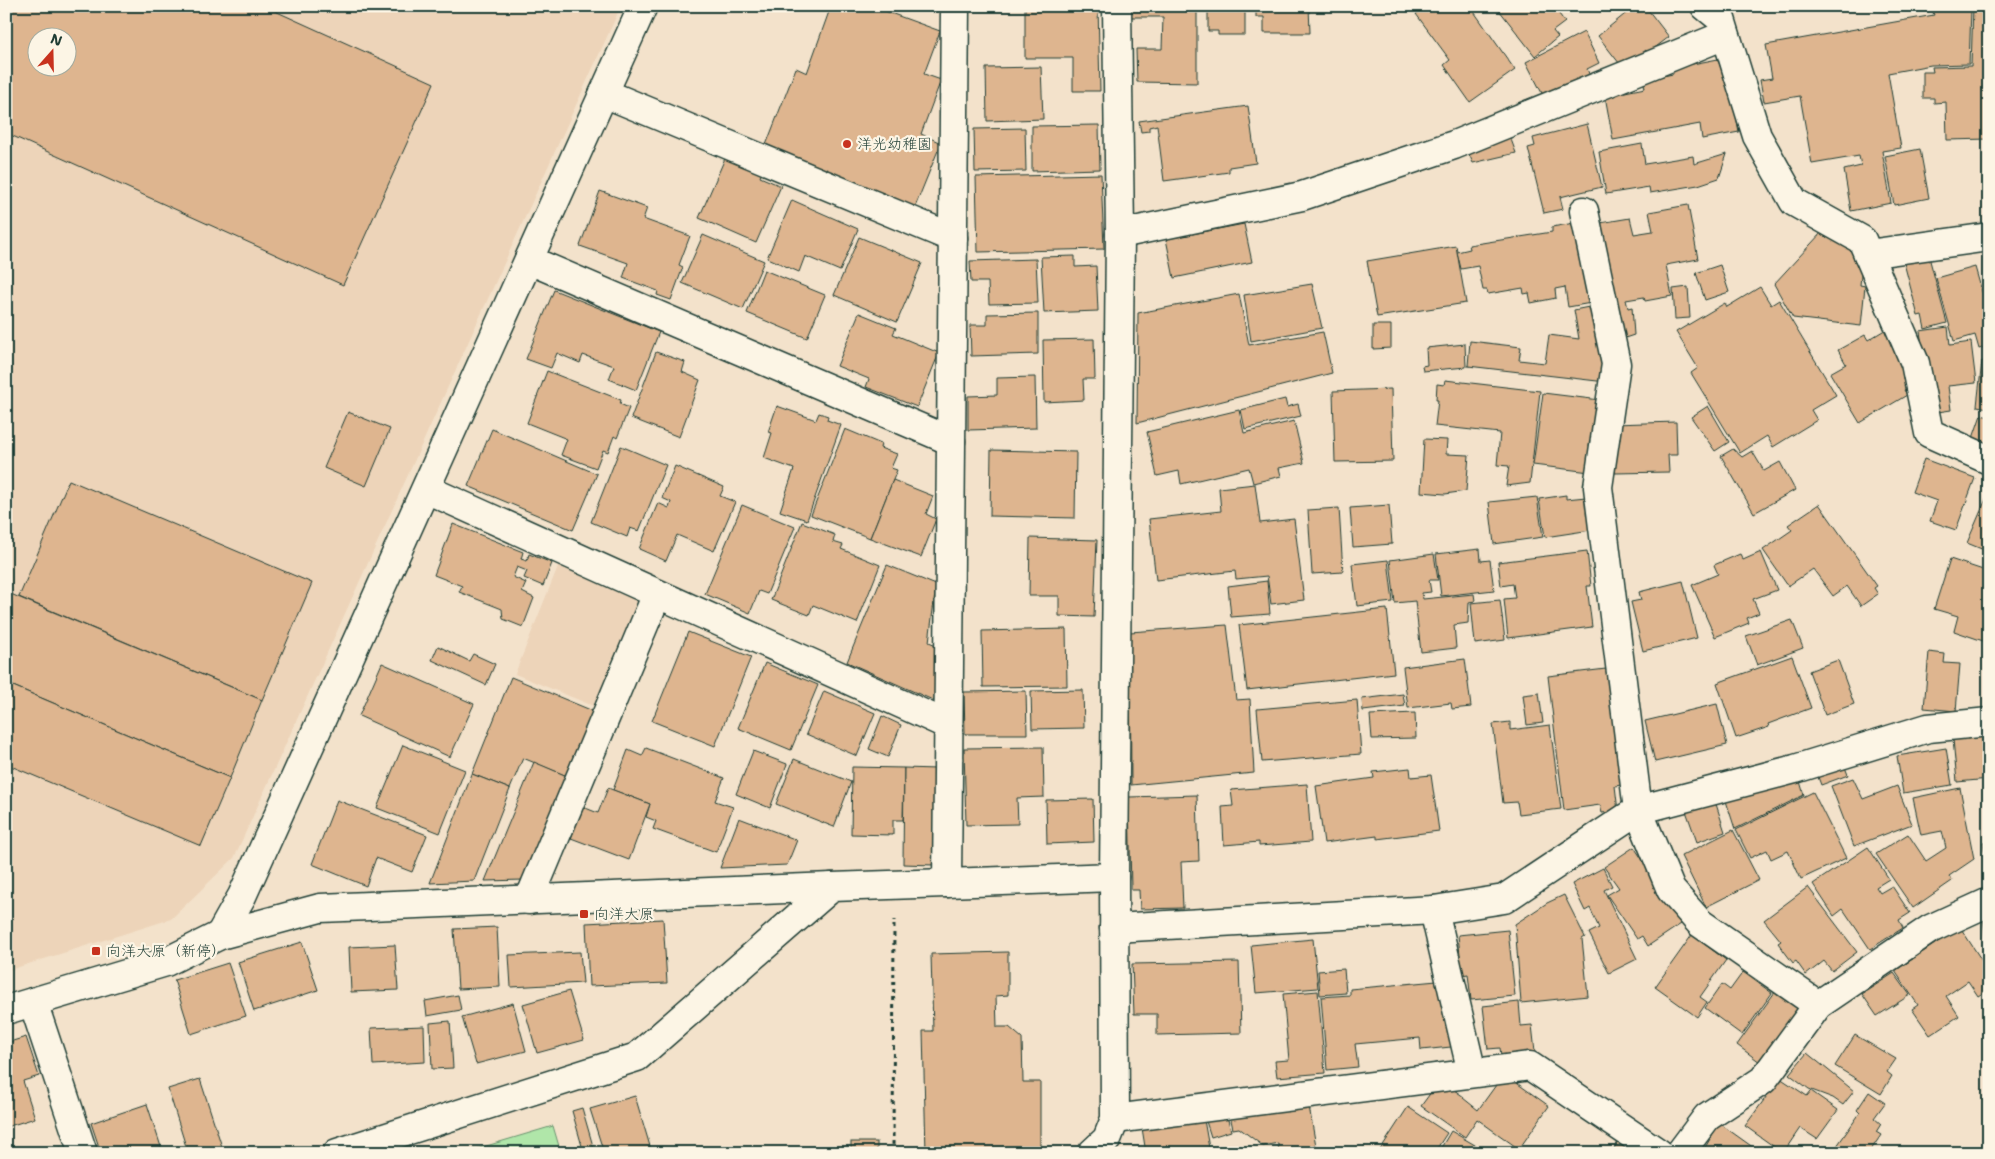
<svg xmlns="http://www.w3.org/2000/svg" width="1995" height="1159" viewBox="0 0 1995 1159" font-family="'Shantell Sans','Klee One',sans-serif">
<rect width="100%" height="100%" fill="#f3e2cb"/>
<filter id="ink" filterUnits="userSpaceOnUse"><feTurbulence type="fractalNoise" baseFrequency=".02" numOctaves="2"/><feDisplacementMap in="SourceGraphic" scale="10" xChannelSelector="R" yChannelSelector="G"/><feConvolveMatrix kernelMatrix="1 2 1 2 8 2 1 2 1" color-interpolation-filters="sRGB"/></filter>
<g filter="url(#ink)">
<g fill="#edd4b9" fill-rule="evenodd">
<path d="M6,6H621L234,858L171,919L6,971ZM38,38H68V68H38Z"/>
<polygon points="559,564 639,600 596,707 515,674"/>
</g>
<polygon fill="#b0e6a9" stroke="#68926e" points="553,1126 561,1153 463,1153"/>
<g fill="#deb58f" stroke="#1f3d34" fill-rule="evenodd">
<path d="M6,6H264L434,83L343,285L6,133ZM38,38H68V68H38Z"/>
<polygon points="831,6 871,6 940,31 924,74 941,80 921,134 941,143 915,207 766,145 796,68 807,73"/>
<polygon points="1025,6 1098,6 1100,91 1073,91 1073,58 1025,58"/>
<polygon points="1131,6 1197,6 1197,83 1137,82 1136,49 1162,49 1163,17 1131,17"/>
<polygon points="1208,6 1245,6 1245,35 1218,35 1218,31 1208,31"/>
<polygon points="1256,6 1309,6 1310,33 1264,33 1264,17 1256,17"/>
<polygon points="1426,6 1470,6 1515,70 1470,102 1444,65 1450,60 1416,14"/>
<polygon points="1496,6 1553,6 1565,22 1553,31 1558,37 1535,56"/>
<polygon points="1635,6 1645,6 1669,37 1648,53 1646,50 1623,68 1598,36"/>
<polygon points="1973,7 1989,8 1989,139 1947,140 1946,102 1934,103 1934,98 1923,98 1923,72 1933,72 1932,67 1971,66"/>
<polygon points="1971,9 1969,64 1931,65 1888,73 1901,148 1882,151 1891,203 1851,211 1844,170 1861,166 1859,156 1812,164 1800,96 1764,102 1760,80 1772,78 1766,45 1934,15 1932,10"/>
<polygon points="1584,32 1599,63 1587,69 1590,76 1545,99 1526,62"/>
<polygon points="1718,59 1720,66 1727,64 1739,132 1702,139 1700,124 1613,140 1605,96 1645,88 1643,80 1673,74 1672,68"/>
<polygon points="1041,67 1043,119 987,121 986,68"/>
<polygon points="1248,106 1256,163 1229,167 1229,172 1164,181 1157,125 1149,127 1149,131 1141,132 1139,121"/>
<polygon points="1587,124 1602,187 1560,197 1563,209 1544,213 1528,148 1535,146 1533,138"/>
<polygon points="1099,125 1100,169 1032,171 1032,126"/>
<polygon points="1025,128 1026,171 975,172 974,129"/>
<polygon points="1509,134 1516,153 1473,163 1467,150"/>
<polygon points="1642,144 1645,164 1693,156 1694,164 1727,154 1719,178 1698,185 1650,193 1649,187 1606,194 1599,152"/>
<polygon points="1920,149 1929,198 1894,205 1885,156"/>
<polygon points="726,156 762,172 760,177 781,186 756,243 699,218"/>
<polygon points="1101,174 1104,249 978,252 976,177"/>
<polygon points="600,191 647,208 643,219 690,236 679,265 683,267 671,300 657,295 658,291 623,278 628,263 580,246"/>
<polygon points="792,200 858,229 840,271 805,256 799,272 767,258"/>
<polygon points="1688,205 1698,259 1666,265 1672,296 1645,301 1644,297 1626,300 1628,308 1632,307 1634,335 1625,338 1622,322 1619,323 1600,223 1630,218 1634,234 1653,231 1649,212"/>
<polygon points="1574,223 1597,302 1568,307 1565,287 1555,289 1556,298 1531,303 1529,293 1524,294 1523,288 1488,294 1487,290 1483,290 1478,266 1461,269 1457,252 1470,249 1469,245 1552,232 1552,227"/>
<polygon points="1244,224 1252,262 1174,278 1166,239"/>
<polygon points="1822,232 1847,243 1862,266 1860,285 1865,286 1861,326 1793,318 1774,284"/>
<polygon points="703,235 764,261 743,309 682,283"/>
<polygon points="859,237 922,263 897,322 834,295"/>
<polygon points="1456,246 1466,303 1377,317 1367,261"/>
<polygon points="1075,256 1075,267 1096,266 1098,311 1044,313 1041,257"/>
<polygon points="1929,257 1947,323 1925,329 1922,315 1918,316 1904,263"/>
<polygon points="1036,259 1038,303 989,304 988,282 971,282 970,261"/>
<polygon points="1720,265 1729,292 1705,300 1696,273"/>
<polygon points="1975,267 1989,316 1989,346 1979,349 1975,335 1954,341 1936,278"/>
<polygon points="764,270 825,295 807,338 747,313"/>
<polygon points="1312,284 1322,328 1251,341 1244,295"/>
<polygon points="1989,285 1989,309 1983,287"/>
<polygon points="1688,287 1690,318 1675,319 1673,289"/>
<polygon points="1760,287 1771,305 1779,300 1836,395 1811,410 1817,420 1773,447 1767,436 1740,453 1691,373 1698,368 1676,332 1725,303 1727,307"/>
<polygon points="554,290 659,332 636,390 609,379 614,366 583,355 580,363 557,353 551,368 526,359"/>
<polygon points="1239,294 1249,345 1323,332 1332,373 1137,423 1138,313"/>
<polygon points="1599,305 1606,382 1468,366 1470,341 1521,347 1519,360 1545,363 1549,335 1579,339 1574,310"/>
<polygon points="859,313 896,328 893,334 939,353 917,407 866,387 869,379 837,366"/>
<polygon points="1038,313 1038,354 971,356 970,325 987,325 987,314"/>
<polygon points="1373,325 1391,325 1391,348 1373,349"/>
<polygon points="1893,325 1908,388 1904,390 1907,395 1860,423 1830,373 1846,364 1838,350 1865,335 1868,340"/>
<polygon points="1948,327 1950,345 1971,342 1976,383 1948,386 1951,410 1931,413 1920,331"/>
<polygon points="1094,339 1095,379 1083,379 1084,400 1044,402 1043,340"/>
<polygon points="1465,344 1466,367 1423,371 1422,366 1427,365 1426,348"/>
<polygon points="656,352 685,362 682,372 700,380 679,437 631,418"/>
<polygon points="1982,361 1989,362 1989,408 1977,406"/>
<polygon points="547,371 621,400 620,404 629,408 617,438 614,436 608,452 603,450 596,468 561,455 567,439 527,423"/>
<polygon points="1035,377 1036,428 968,430 968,396 997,395 997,378"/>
<polygon points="1445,380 1540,391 1530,483 1506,486 1509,466 1497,465 1500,433 1435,426 1438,400 1436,400 1437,384 1444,385"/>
<polygon points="1391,389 1393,461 1335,462 1333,391"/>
<polygon points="1543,393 1600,400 1590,472 1533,465"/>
<polygon points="1285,399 1287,407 1298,404 1301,416 1245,429 1241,410"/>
<polygon points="777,406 816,420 819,413 828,416 827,420 841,425 807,520 780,511 794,469 764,458 772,433 768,432"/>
<polygon points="1708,406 1729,442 1715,451 1691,417"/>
<polygon points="1239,410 1244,433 1294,421 1304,463 1279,468 1281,476 1253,483 1249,468 1181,484 1179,471 1157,476 1147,432"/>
<polygon points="348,412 390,429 366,486 324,468"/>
<polygon points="1981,415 1989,417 1989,447 1972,441"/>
<polygon points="1676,422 1677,455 1668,455 1669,472 1615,473 1614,424"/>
<polygon points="492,429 597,474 573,530 468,486"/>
<polygon points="845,429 881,444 880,448 897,454 891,468 897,470 870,538 811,515"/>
<polygon points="1424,439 1447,440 1446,454 1469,455 1466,491 1445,494 1421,492"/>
<polygon points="621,446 666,465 639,531 630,528 627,537 591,522"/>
<polygon points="1733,449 1742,457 1752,451 1764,471 1780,462 1795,490 1754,513 1721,456"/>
<polygon points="991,450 1076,452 1075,518 990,516"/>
<polygon points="1924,459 1975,478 1956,530 1930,521 1937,501 1912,492"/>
<polygon points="675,466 724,487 720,496 735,502 714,551 677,535 666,561 639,549 658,503 669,508 671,502 662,498"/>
<polygon points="69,480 312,583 262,700 19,597"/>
<polygon points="893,480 933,496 926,514 936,519 921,557 870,538"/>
<polygon points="1255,484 1260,523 1294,519 1304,600 1271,604 1267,576 1236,579 1235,571 1156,580 1149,519 1221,511 1219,488"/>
<polygon points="1989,492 1989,552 1967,543"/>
<polygon points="1566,495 1566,499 1586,497 1591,530 1545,537 1539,499"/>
<polygon points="1537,497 1543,537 1494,544 1489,502"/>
<polygon points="1819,504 1877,586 1874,588 1878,594 1861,606 1847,586 1833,596 1813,569 1788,586 1763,550 1792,530 1788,525"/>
<polygon points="742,505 795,527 767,594 759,591 750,613 705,594"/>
<polygon points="1389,505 1392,544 1353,547 1350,508"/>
<polygon points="1339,508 1343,572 1312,574 1308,510"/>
<polygon points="802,522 835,535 833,542 843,545 841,549 880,565 857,623 813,605 809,615 771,600"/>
<polygon points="453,524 523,552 521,559 527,561 529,554 552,563 543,586 524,578 527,571 517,567 513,577 526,583 522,592 534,598 523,627 503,619 502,609 459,592 462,586 434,575"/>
<polygon points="1030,538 1097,540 1094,617 1059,616 1059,596 1029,596"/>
<polygon points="1480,549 1481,561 1490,560 1494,590 1441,596 1436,554"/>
<polygon points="1587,551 1591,586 1587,586 1592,627 1508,638 1504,599 1515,598 1513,584 1501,586 1498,562"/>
<polygon points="1761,552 1777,590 1753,599 1759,613 1747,618 1749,623 1715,637 1692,585 1718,574 1714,565 1740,554 1743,560"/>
<polygon points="1434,554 1438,580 1429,580 1431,592 1422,593 1423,599 1474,594 1475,601 1469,602 1468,623 1454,625 1456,648 1421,652 1415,601 1395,603 1390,560"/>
<polygon points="1950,559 1989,572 1989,643 1954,631 1958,616 1934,609"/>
<polygon points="1388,560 1393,602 1357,606 1352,564"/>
<polygon points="887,565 936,585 929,642 936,645 935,701 847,662"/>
<polygon points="1267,581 1270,614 1231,617 1228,586"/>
<polygon points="1683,581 1697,638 1643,651 1631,602 1641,600 1639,592"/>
<polygon points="6,592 262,700 230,778 6,683"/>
<polygon points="1500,600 1505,640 1475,644 1471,603"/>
<polygon points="1387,609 1394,673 1247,690 1239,625"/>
<polygon points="1792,620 1803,648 1757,665 1746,636"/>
<polygon points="1227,625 1236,700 1250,699 1254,773 1131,785 1130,632"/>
<polygon points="1066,629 1067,686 983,687 982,631"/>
<polygon points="688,632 751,657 715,746 652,721"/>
<polygon points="438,646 469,661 473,654 495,664 486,685 432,660"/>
<polygon points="1929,652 1945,654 1944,663 1960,664 1956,711 1924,708"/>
<polygon points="1792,656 1811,708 1768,724 1769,727 1736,738 1717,683"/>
<polygon points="1465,659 1471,707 1452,709 1451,703 1408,708 1403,667"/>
<polygon points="1838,660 1854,704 1825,715 1809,671"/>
<polygon points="382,663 474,704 450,757 359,716"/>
<polygon points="765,663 818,685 791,750 738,728"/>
<polygon points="1606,669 1621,785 1615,786 1618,811 1602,813 1600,805 1564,810 1548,676"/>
<polygon points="511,677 593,711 567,776 523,758 510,789 472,774"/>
<polygon points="6,683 230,778 201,846 6,764"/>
<polygon points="1083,690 1084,728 1032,729 1031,691"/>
<polygon points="824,691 875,713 857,756 806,734"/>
<polygon points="1026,691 1027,734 965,734 964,692"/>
<polygon points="1539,693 1543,723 1527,725 1523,695"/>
<polygon points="1403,694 1405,706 1363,711 1362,699"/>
<polygon points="1357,700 1361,754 1262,762 1257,709"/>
<polygon points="1717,704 1727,745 1655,762 1645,721"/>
<polygon points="1415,713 1416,738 1372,739 1370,715"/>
<polygon points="882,716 901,725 888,757 869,749"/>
<polygon points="1510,722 1510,730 1550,725 1561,809 1519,814 1517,802 1503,803 1493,724"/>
<polygon points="1989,736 1989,779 1957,782 1953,739"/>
<polygon points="403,745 465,770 440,833 377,808"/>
<polygon points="1043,747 1044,797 1017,798 1018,824 966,825 964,748"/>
<polygon points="646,748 724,778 715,801 733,807 716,852 653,829 656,821 646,817 650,804 613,790 628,750 642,756"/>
<polygon points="1946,748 1952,785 1903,793 1897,756"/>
<polygon points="753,751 787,764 770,808 736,794"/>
<polygon points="794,759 851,782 834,827 776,804"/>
<polygon points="1842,759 1848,775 1821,785 1815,769"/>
<polygon points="534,762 567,776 524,880 485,881"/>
<polygon points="852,767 904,768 903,820 893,820 893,835 851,834"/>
<polygon points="904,768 936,769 934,865 903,864"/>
<polygon points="1410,768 1411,777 1431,775 1439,831 1377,839 1377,836 1324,843 1316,786 1374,778 1373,772"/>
<polygon points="472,774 510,789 474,881 430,883"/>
<polygon points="1799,778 1804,795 1735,829 1726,801"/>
<polygon points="1853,778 1863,799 1897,786 1912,824 1854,846 1831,786"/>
<polygon points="1307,784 1311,842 1259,846 1259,842 1224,845 1222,807 1233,806 1231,790"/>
<polygon points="608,788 650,804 629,860 571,838 583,807 598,813"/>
<polygon points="1960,788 1974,859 1949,876 1952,881 1913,908 1876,854 1908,834 1926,861 1946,848 1942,831 1921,835 1913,798"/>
<polygon points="1813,792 1846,858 1801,879 1788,851 1771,859 1767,850 1750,858 1736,830"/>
<polygon points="1197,795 1199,861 1181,862 1183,908 1140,909 1139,890 1131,890 1129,797"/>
<polygon points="1093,799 1094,842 1047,844 1046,800"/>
<polygon points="337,800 427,835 412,872 376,858 366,886 312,864"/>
<polygon points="1715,801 1725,832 1697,842 1686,811"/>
<polygon points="739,818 797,840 787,865 720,868"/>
<polygon points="1733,830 1759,880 1706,907 1681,856"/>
<polygon points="1989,841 1989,879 1988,879 1983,842"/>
<polygon points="1634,847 1684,922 1648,946 1642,936 1637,939 1607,895 1619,888 1604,867"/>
<polygon points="1868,847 1889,879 1876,887 1880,893 1892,886 1910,913 1899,920 1903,928 1870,949 1843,909 1834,916 1813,884"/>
<polygon points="1603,868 1612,886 1604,890 1637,959 1609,973 1589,933 1599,928 1590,908 1585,911 1572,884"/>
<polygon points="1808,887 1857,952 1832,971 1824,961 1806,975 1796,961 1793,963 1778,943 1781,941 1764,920"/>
<polygon points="1564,895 1585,937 1582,939 1588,996 1521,1003 1515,924 1547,903"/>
<polygon points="1989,918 1989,962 1983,919"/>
<polygon points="663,919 667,983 589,986 586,923"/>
<polygon points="497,927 500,987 458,989 454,929"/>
<polygon points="1960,927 1986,967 1989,976 1989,989 1978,996 1968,981 1946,996 1959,1016 1930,1035 1912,1009 1918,1005 1895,971"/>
<polygon points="1508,930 1515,996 1471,1000 1468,974 1462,975 1458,935"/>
<polygon points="1692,935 1726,960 1700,997 1707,1002 1697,1017 1655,987"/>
<polygon points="1313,939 1318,988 1256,993 1251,945"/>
<polygon points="302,942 318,990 254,1011 238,962"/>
<polygon points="395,945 398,990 351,992 349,947"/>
<polygon points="580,952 583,983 511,987 509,955"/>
<polygon points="1008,952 1008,995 996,996 997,1027 1009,1027 1022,1038 1023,1082 1040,1082 1040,1153 926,1153 923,1031 933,1031 931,954"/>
<polygon points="1239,962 1241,1033 1157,1035 1157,1014 1134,1014 1132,964"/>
<polygon points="228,963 246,1016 191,1034 174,980"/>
<polygon points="1344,969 1346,993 1320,995 1318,971"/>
<polygon points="1743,972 1772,993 1742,1035 1705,1008 1722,984 1730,990"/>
<polygon points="1894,973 1910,995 1877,1016 1862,994"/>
<polygon points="1437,981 1446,991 1451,1047 1421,1050 1420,1038 1355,1044 1358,1067 1327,1070 1321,997 1350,995 1350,989"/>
<polygon points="569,991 584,1040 537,1053 523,1004"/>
<polygon points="1318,991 1325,1073 1277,1077 1275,1061 1289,1060 1283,994"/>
<polygon points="1775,992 1802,1012 1764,1065 1737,1045"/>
<polygon points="458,995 461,1010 427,1016 425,1001"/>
<polygon points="1519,1002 1521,1026 1532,1025 1535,1052 1501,1055 1500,1048 1488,1049 1483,1006"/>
<polygon points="513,1003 526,1051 476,1064 462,1017"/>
<polygon points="450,1021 453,1068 432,1069 430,1023"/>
<polygon points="424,1026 425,1062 373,1065 371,1028"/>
<polygon points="1855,1035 1896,1059 1887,1072 1892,1076 1881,1094 1835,1066"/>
<polygon points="26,1037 39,1076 23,1081 35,1118 6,1127 6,1043"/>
<polygon points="1807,1053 1854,1091 1843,1105 1833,1098 1809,1089 1789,1074"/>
<polygon points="1504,1074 1549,1106 1519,1149 1477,1119 1465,1137 1421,1106 1440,1080 1464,1097 1463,1098 1478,1110"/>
<polygon points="1780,1078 1807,1096 1811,1091 1838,1110 1817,1139 1800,1128 1783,1153 1745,1126"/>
<polygon points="200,1079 224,1153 188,1153 168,1089"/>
<polygon points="1869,1092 1885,1103 1874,1118 1881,1124 1876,1132 1881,1135 1869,1153 1832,1153 1860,1113 1857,1110"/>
<polygon points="1307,1095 1316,1146 1279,1153 1278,1143 1263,1146 1239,1128 1233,1129 1229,1111"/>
<polygon points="635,1096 652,1153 604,1153 590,1109"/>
<polygon points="147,1104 163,1153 101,1153 91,1123"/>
<polygon points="1408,1107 1447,1133 1434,1153 1378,1153"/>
<polygon points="582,1108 595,1153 584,1153 572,1111"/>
<polygon points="1225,1109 1231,1131 1211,1137 1204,1115"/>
<polygon points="1204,1120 1209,1148 1178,1153 1146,1153 1142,1128"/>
<polygon points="1719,1123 1761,1153 1702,1153"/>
<polygon points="1451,1131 1480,1148 1478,1153 1438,1153"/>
<polygon points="1624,1133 1653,1153 1611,1153"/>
<rect x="851" y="1142" width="26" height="11"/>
<polygon points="61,1147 63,1153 43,1153"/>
</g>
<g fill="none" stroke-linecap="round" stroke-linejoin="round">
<g stroke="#1f3d34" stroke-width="31">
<g id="minor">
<polyline points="1705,6 1721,19 1757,136 1794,202 1862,240 1915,363 1929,433 1989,460"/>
<polyline points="604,93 953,238"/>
<polyline points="1584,211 1616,364 1598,487 1638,810 1671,890 1700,923 1818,1005"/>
<polyline points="1120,234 1302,196 1454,145 1725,35"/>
<polyline points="1868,254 1989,237"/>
<polyline points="529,260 951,441"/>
<polyline points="426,489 948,725"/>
<polyline points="947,883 955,6"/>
<polyline points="529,900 657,594"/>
<polyline points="1434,910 1472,1073"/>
<polyline points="1114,928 1434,910 1504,899 1638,810 1795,769 1928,728 1989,722"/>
<polyline points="33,1002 83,1153"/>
<polyline points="1115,1119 1530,1066 1659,1153"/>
<polyline points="337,1153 637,1057 832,887 1114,877"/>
<polyline points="1092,1153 1107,1139 1115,1119 1114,877 1120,234 1117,6"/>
<polyline points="1680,1153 1707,1117 1763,1080 1818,1005 1930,929 1989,902"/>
</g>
</g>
<g stroke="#1f3d34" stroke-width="31">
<g id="tertiary">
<polyline points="220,935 242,896 643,6"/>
<polyline points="6,1010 166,962 220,935 320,908 832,887"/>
</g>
</g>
<polyline stroke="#1f3d34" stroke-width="3" stroke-dasharray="4 4" stroke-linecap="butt" points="893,1153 894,920"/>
<use href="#minor" stroke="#fcf5e5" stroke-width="28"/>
<use href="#tertiary" stroke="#fcf5e5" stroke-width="28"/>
</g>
</g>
<g fill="#c8321e" stroke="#fcf5e5" stroke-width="2">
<circle cx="847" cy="144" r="5"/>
<rect x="579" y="909" width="10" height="10" rx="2.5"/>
<rect x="91" y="946" width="10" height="10" rx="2.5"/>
</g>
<g text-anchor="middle" stroke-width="4.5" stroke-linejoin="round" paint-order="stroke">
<g font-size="15" fill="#1f3d34" stroke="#fcf5e5" text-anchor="start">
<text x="857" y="149">洋光幼稚園</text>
<text x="594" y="919">向洋大原</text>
<text x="106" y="956">向洋大原（新停）</text>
</g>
</g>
<rect width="1995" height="1159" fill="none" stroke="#fcf5e5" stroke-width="25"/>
<rect x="12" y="12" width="1970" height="1134" fill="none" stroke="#1f3d34" stroke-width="2" filter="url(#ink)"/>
<g transform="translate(52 52) rotate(20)"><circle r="24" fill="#fcf5e5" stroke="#a4ab9e"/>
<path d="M0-4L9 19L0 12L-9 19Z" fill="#c8321e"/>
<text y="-8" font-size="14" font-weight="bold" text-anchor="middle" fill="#1f3d34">N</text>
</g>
</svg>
